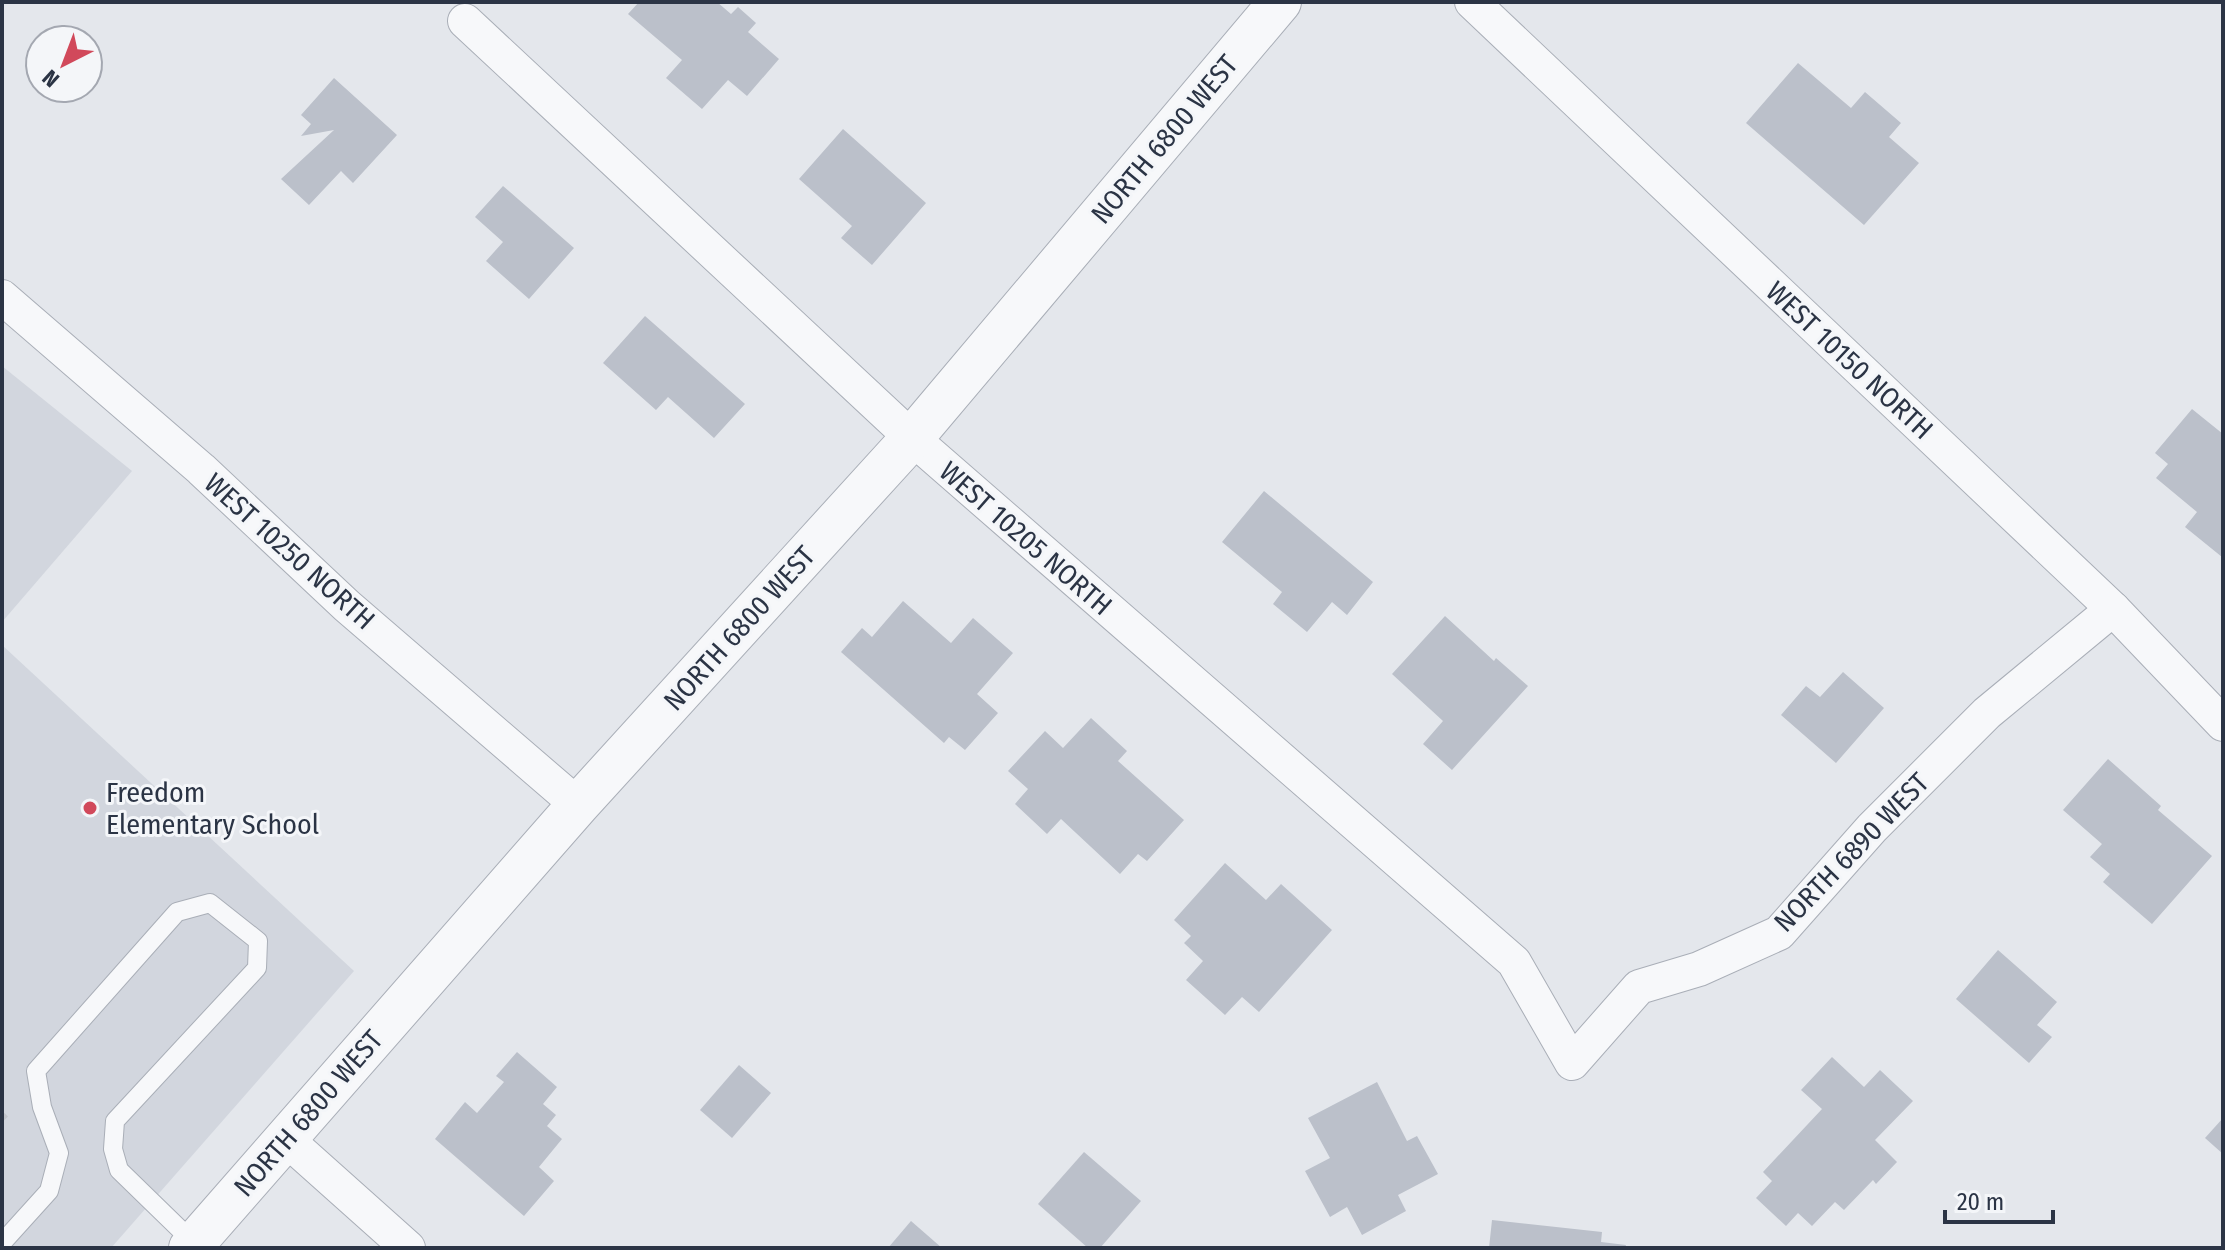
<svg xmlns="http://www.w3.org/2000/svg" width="2225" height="1250" viewBox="0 0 2225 1250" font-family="'Fira Sans Condensed',sans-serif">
<rect width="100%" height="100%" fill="#e4e7ec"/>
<g fill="#d2d6de">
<polygon points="2,366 132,471 2,622"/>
<polygon points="2,645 354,971 111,1248 2,1248"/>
</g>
<g fill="#bbc0ca">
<polygon points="639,2 717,2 731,14 738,7 756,23 748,32 779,59 747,96 728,80 702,109 666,78 682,60 628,14"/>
<polygon points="1798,63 1851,108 1865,92 1901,123 1889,137 1919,163 1864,225 1746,123"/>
<polygon points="334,78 397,135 353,183 341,171 309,205 281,179 334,130 301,136 311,124 301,115"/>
<polygon points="843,129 926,203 872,265 841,238 852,226 799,179"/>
<polygon points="503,186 574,248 529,299 486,261 503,242 475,217"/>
<polygon points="645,316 745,404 714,438 668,397 656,410 603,363"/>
<polygon points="2192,409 2223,434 2222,557 2185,527 2197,512 2156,478 2168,464 2155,453"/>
<polygon points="1264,491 1373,582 1347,615 1332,602 1307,632 1273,604 1282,592 1222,542"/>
<polygon points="903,601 951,643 973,618 1013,653 977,694 998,713 965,750 949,737 944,743 841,652 862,628 872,637"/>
<polygon points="1445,616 1494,661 1496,658 1528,686 1452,770 1423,744 1443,721 1392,674"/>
<polygon points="1843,672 1884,708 1836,763 1781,715 1806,686 1820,697"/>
<polygon points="1091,718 1127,751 1118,761 1184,820 1147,861 1138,854 1120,874 1061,819 1047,834 1015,804 1028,789 1008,771 1045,731 1063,748"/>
<polygon points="2108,759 2161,806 2158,810 2212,856 2152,924 2103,882 2110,874 2090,857 2102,844 2063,810"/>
<polygon points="1225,863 1266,900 1281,884 1332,930 1259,1012 1242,997 1225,1015 1186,980 1203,961 1184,943 1191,936 1174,920"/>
<polygon points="1998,950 2057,1002 2037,1025 2052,1037 2029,1063 1956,999"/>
<polygon points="517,1052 557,1087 543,1104 556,1115 547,1126 562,1139 539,1167 554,1181 524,1216 435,1139 465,1102 477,1113 504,1082 496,1076"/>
<polygon points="1832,1057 1864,1087 1880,1070 1913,1101 1875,1140 1897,1162 1876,1184 1873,1180 1844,1210 1835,1202 1812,1226 1798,1213 1786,1226 1756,1198 1772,1181 1763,1172 1822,1109 1801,1090"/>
<polygon points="739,1065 771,1093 732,1138 700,1110"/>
<polygon points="1377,1082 1407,1141 1417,1136 1438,1174 1398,1195 1406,1211 1362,1235 1347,1207 1330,1217 1305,1171 1330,1158 1308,1118"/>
<polygon points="2223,1118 2223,1154 2205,1138"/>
<polygon points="1084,1152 1141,1201 1100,1248 1088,1248 1038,1204"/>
<polygon points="1492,1220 1602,1232 1601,1242 1626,1245 1625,1248 1489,1248"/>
<polygon points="911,1221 942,1248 888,1248"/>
</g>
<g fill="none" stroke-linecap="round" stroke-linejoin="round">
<g stroke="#a9aeb7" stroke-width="20">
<polyline id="service" points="2,1243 49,1191 59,1153 42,1107 36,1071 177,912 210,903 258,941 257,968 115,1121 113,1149 119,1170 194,1243"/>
</g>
<g stroke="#a9aeb7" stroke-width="36">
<g id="minor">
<polyline points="1472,2 2113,609 2223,724"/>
<polyline points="465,21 912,438 1514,962 1572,1063 1639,987 1699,969 1779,933 1872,828 1987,713 2113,609"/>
<polyline points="2,297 201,469 347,606 578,805"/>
<polyline points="286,1139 408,1248"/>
</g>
</g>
<g stroke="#a9aeb7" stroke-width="44">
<polyline id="tertiary" points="190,1248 578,805 912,438 1280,2"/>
</g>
<polyline stroke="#c2c5cb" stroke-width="5" stroke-dasharray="6 6" stroke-linecap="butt" points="2,1119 10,1111"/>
<use href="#service" stroke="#f7f8fa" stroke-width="18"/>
<use href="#minor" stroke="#f7f8fa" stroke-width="34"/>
<use href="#tertiary" stroke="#f7f8fa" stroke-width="42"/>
</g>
<circle fill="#d1495b" stroke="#f4f6f9" stroke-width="3" cx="90" cy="808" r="8"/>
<g text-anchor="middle" stroke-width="6" stroke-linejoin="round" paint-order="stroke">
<g font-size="28" fill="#2b3445" stroke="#f4f6f9">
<text transform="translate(1164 139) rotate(-50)" y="10">NORTH 6800 WEST</text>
<text transform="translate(1850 360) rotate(43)" y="10">WEST 10150 NORTH</text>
<text transform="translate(1026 538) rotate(41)" y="10">WEST 10205 NORTH</text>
<text transform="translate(290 551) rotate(42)" y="10">WEST 10250 NORTH</text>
<text transform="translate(739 628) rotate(-48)" y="10">NORTH 6800 WEST</text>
<text transform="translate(1851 852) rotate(-46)" y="10">NORTH 6890 WEST</text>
<text transform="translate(308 1113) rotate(-49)" y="10">NORTH 6800 WEST</text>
</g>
<g font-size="28" fill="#2b3445" stroke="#f4f6f9" text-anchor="start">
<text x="106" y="802">Freedom<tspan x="106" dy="32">Elementary School</tspan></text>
</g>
</g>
<rect width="2225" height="1250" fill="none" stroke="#2b3445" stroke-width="8"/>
<g transform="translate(64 64) rotate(222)"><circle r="38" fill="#f4f6f9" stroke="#a4a8b1" stroke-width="2"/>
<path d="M0-6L14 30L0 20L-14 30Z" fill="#d1495b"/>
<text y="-12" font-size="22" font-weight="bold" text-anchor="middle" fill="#2b3445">N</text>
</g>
<path d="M1945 1210v12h108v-12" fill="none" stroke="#2b3445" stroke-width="4"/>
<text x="1957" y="1210" font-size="24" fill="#2b3445" stroke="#f4f6f9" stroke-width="6" paint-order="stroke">20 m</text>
</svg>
